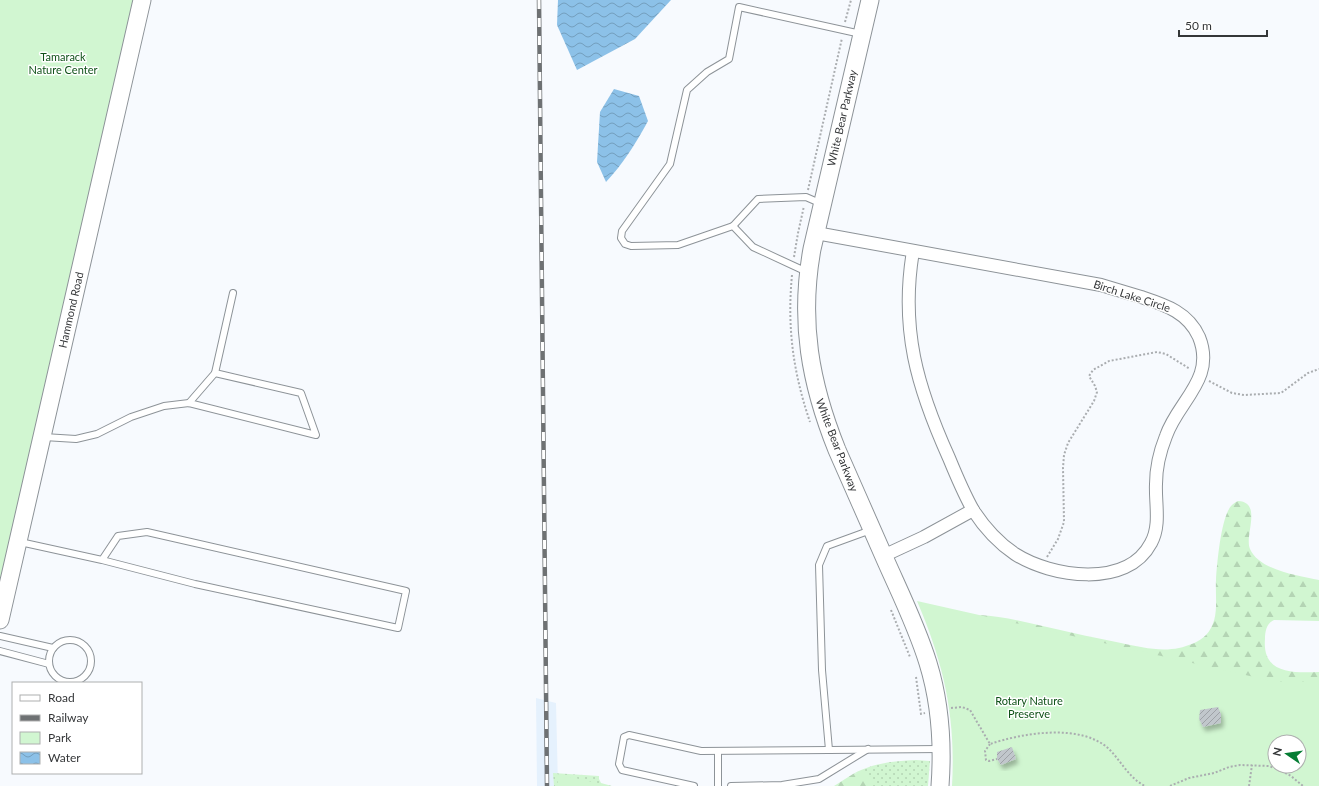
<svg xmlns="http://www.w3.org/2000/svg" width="1319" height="786" viewBox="0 0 1319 786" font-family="Lato,sans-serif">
<defs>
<pattern id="grass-dots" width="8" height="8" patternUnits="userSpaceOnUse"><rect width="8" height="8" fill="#d1f6d1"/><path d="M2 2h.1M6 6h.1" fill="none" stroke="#b4d4b4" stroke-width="1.8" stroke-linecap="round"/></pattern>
<pattern id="forest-firs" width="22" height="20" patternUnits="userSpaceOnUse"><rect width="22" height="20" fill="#d1f6d1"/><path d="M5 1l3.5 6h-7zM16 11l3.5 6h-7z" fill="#b4d4b4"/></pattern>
<pattern id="water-waves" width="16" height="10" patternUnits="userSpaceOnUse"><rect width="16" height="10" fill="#8cc1e8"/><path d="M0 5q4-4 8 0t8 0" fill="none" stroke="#739ebd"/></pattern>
<pattern id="building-hatch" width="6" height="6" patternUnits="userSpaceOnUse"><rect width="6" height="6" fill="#c1c7cc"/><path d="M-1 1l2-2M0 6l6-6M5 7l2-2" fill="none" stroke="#9ea2a7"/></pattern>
<filter id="shadow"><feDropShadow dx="2.5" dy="4.5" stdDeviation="2" flood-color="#0004"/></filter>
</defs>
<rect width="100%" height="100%" fill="#f7fafe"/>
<polygon fill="#e5f1fd" points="536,698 556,703 558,786 537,786"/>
<g fill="url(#grass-dots)">
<path d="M916,760L930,761L928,786H873V784L857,773L853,774C873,763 894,761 916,760Z"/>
<polygon points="553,773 599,776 599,779 601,783 612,786 554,786"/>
</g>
<g fill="url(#forest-firs)">
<path d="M1238,501C1263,502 1244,536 1250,549C1259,570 1298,576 1319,580V621L1274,620C1267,623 1265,631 1265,639C1262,674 1293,673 1319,672V786L1299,766V742H1275L979,615C1002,616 1025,622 1047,627C1072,633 1097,638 1121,643C1140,647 1160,652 1179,648C1188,646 1199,642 1206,635C1220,620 1215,599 1216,580C1217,563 1221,518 1231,506C1233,504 1235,502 1238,501Z"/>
<path d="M861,772C869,774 874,777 873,786H834L853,774Z"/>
</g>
<g fill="#d1f6d1" fill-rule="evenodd">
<polygon points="0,0 141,0 0,617"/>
<path d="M917,601L1276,682H1319V786H952C956,717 944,664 917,601ZM1275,742H1299V766H1275Z"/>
<polygon points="557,774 610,786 558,786"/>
</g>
<g fill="url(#water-waves)">
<polygon points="558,0 671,0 635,39 577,70 557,25"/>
<path d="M614,89L639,96L648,121C636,143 623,164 606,182L597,162L600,112Z"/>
</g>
<g fill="url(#building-hatch)" filter="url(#shadow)">
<polygon points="1218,707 1221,714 1221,723 1203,727 1199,719 1200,710"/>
<polygon points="1012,747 1016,759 1001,765 997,759 997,752"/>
</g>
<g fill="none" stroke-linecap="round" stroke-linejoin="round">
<g stroke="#8d9398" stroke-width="8">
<g id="lane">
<polyline points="733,226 758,199 806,197 822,204"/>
<polyline points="807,272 753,247 733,226 678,245 631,246 625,244 621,238 622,231 670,164 687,90 707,72 729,59 739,7 861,34"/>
<polyline points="189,403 215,373"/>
<polyline points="44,437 76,439 97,434 131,417 164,406 189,403 316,435 301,393 215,373 233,293"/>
<polyline points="871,530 827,546 819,565 822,670 829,750 940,749"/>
<polyline points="20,542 102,560 118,536 147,532 406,591 398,628 195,584 102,560"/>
<polyline points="0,636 53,648"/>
<circle cx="70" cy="661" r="21"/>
<polyline points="0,651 49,664"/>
<polyline points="718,751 718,786"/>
<polyline points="694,786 622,770 619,764 624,737 629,735 701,751 829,750"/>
<polyline points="731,786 782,785 819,779 868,749"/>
</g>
</g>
<g stroke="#8d9398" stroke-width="14">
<g id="street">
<path d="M816,233L1101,285C1114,289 1128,293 1141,297C1165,305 1188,312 1199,337C1216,379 1178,401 1166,436C1160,451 1156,468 1156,484C1155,503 1161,525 1151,543C1127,589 1051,577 1015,554C997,542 984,527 973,510"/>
<path d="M883,556L924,537L973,510C964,494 956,475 949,458C917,387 900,329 913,251"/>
</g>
</g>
<g stroke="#8d9398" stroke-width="19">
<g id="secondary">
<path d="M870,0L812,249C799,321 810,383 837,450C853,486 869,523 885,559C900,593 917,627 928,663C940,702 943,745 940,786"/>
<polyline points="0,620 142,0"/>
</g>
</g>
<g stroke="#aaadb0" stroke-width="2" stroke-dasharray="2 2" stroke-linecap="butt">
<polyline points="845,22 851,0"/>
<polyline points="808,190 842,38"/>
<polyline points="794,257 798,233 804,206"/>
<path d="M792,275C787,327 793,372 810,422"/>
<polyline points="1209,381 1232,393 1244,395 1281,393 1308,373 1319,369"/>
<polyline points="1047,557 1058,539 1064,522 1063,468 1064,455 1068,443 1094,401 1097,392 1095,386 1089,376 1093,370 1109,361 1157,352 1166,354 1190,369"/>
<polyline points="891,610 910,657"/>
<polyline points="916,677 921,714 925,713"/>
<path d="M951,708L962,707L970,710L990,744C1023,733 1081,723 1109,749C1121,761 1129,778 1145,786"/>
<polyline points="990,744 985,751 986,760 989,761 997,759"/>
<polyline points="1170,786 1189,778 1214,773 1229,767 1240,765 1269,766 1280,770 1291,776 1303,786"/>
<polyline points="1249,786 1252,765"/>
</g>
<use href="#lane" stroke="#fff" stroke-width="6"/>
<use href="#street" stroke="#fff" stroke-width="12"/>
<use href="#secondary" stroke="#fff" stroke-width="17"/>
<g stroke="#6e7173" stroke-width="4.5">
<polyline id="rail" points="539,0 547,786"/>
</g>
<use href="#rail" stroke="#fff" stroke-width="3" stroke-dasharray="9" stroke-linecap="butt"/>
</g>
<g text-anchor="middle" stroke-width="3" stroke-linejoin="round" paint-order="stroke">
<g font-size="11" fill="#0f5118" stroke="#fff">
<text x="63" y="61">Tamarack<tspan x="63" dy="13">Nature Center</tspan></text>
<text x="1029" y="705">Rotary Nature<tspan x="1029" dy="13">Preserve</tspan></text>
</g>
<g font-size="11" fill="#343638" stroke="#fff">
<text transform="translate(842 118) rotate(-77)" y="4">White Bear Parkway</text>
<text transform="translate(1132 296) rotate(18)" y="4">Birch Lake Circle</text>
<text transform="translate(71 310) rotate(-77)" y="4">Hammond Road</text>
<text transform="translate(837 445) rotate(69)" y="4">White Bear Parkway</text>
</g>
</g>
<rect x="12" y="682" width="130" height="92" fill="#ffffff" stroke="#aeafaf"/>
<rect x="20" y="695" width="20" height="6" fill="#ffffff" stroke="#aeafaf"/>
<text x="48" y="702" font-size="12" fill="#343638">Road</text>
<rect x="20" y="715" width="20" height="6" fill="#6e7173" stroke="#aeafaf"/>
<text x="48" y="722" font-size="12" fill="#343638">Railway</text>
<rect x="20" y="732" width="20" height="12" fill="#d1f6d1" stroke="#aeafaf"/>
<text x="48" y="742" font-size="12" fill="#343638">Park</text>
<rect x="20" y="752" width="20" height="12" fill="url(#water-waves)" stroke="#aeafaf"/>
<text x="48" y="762" font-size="12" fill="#343638">Water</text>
<g transform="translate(1287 754) rotate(283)"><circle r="19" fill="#ffffff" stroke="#aeafaf"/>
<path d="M0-3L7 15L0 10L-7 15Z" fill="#067d34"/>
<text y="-6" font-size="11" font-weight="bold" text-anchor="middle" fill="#343638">N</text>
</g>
<path d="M1179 30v6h88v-6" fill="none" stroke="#343638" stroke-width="2"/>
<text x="1185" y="30" font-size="12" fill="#343638" stroke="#ffffff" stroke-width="3" paint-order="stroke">50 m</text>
</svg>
